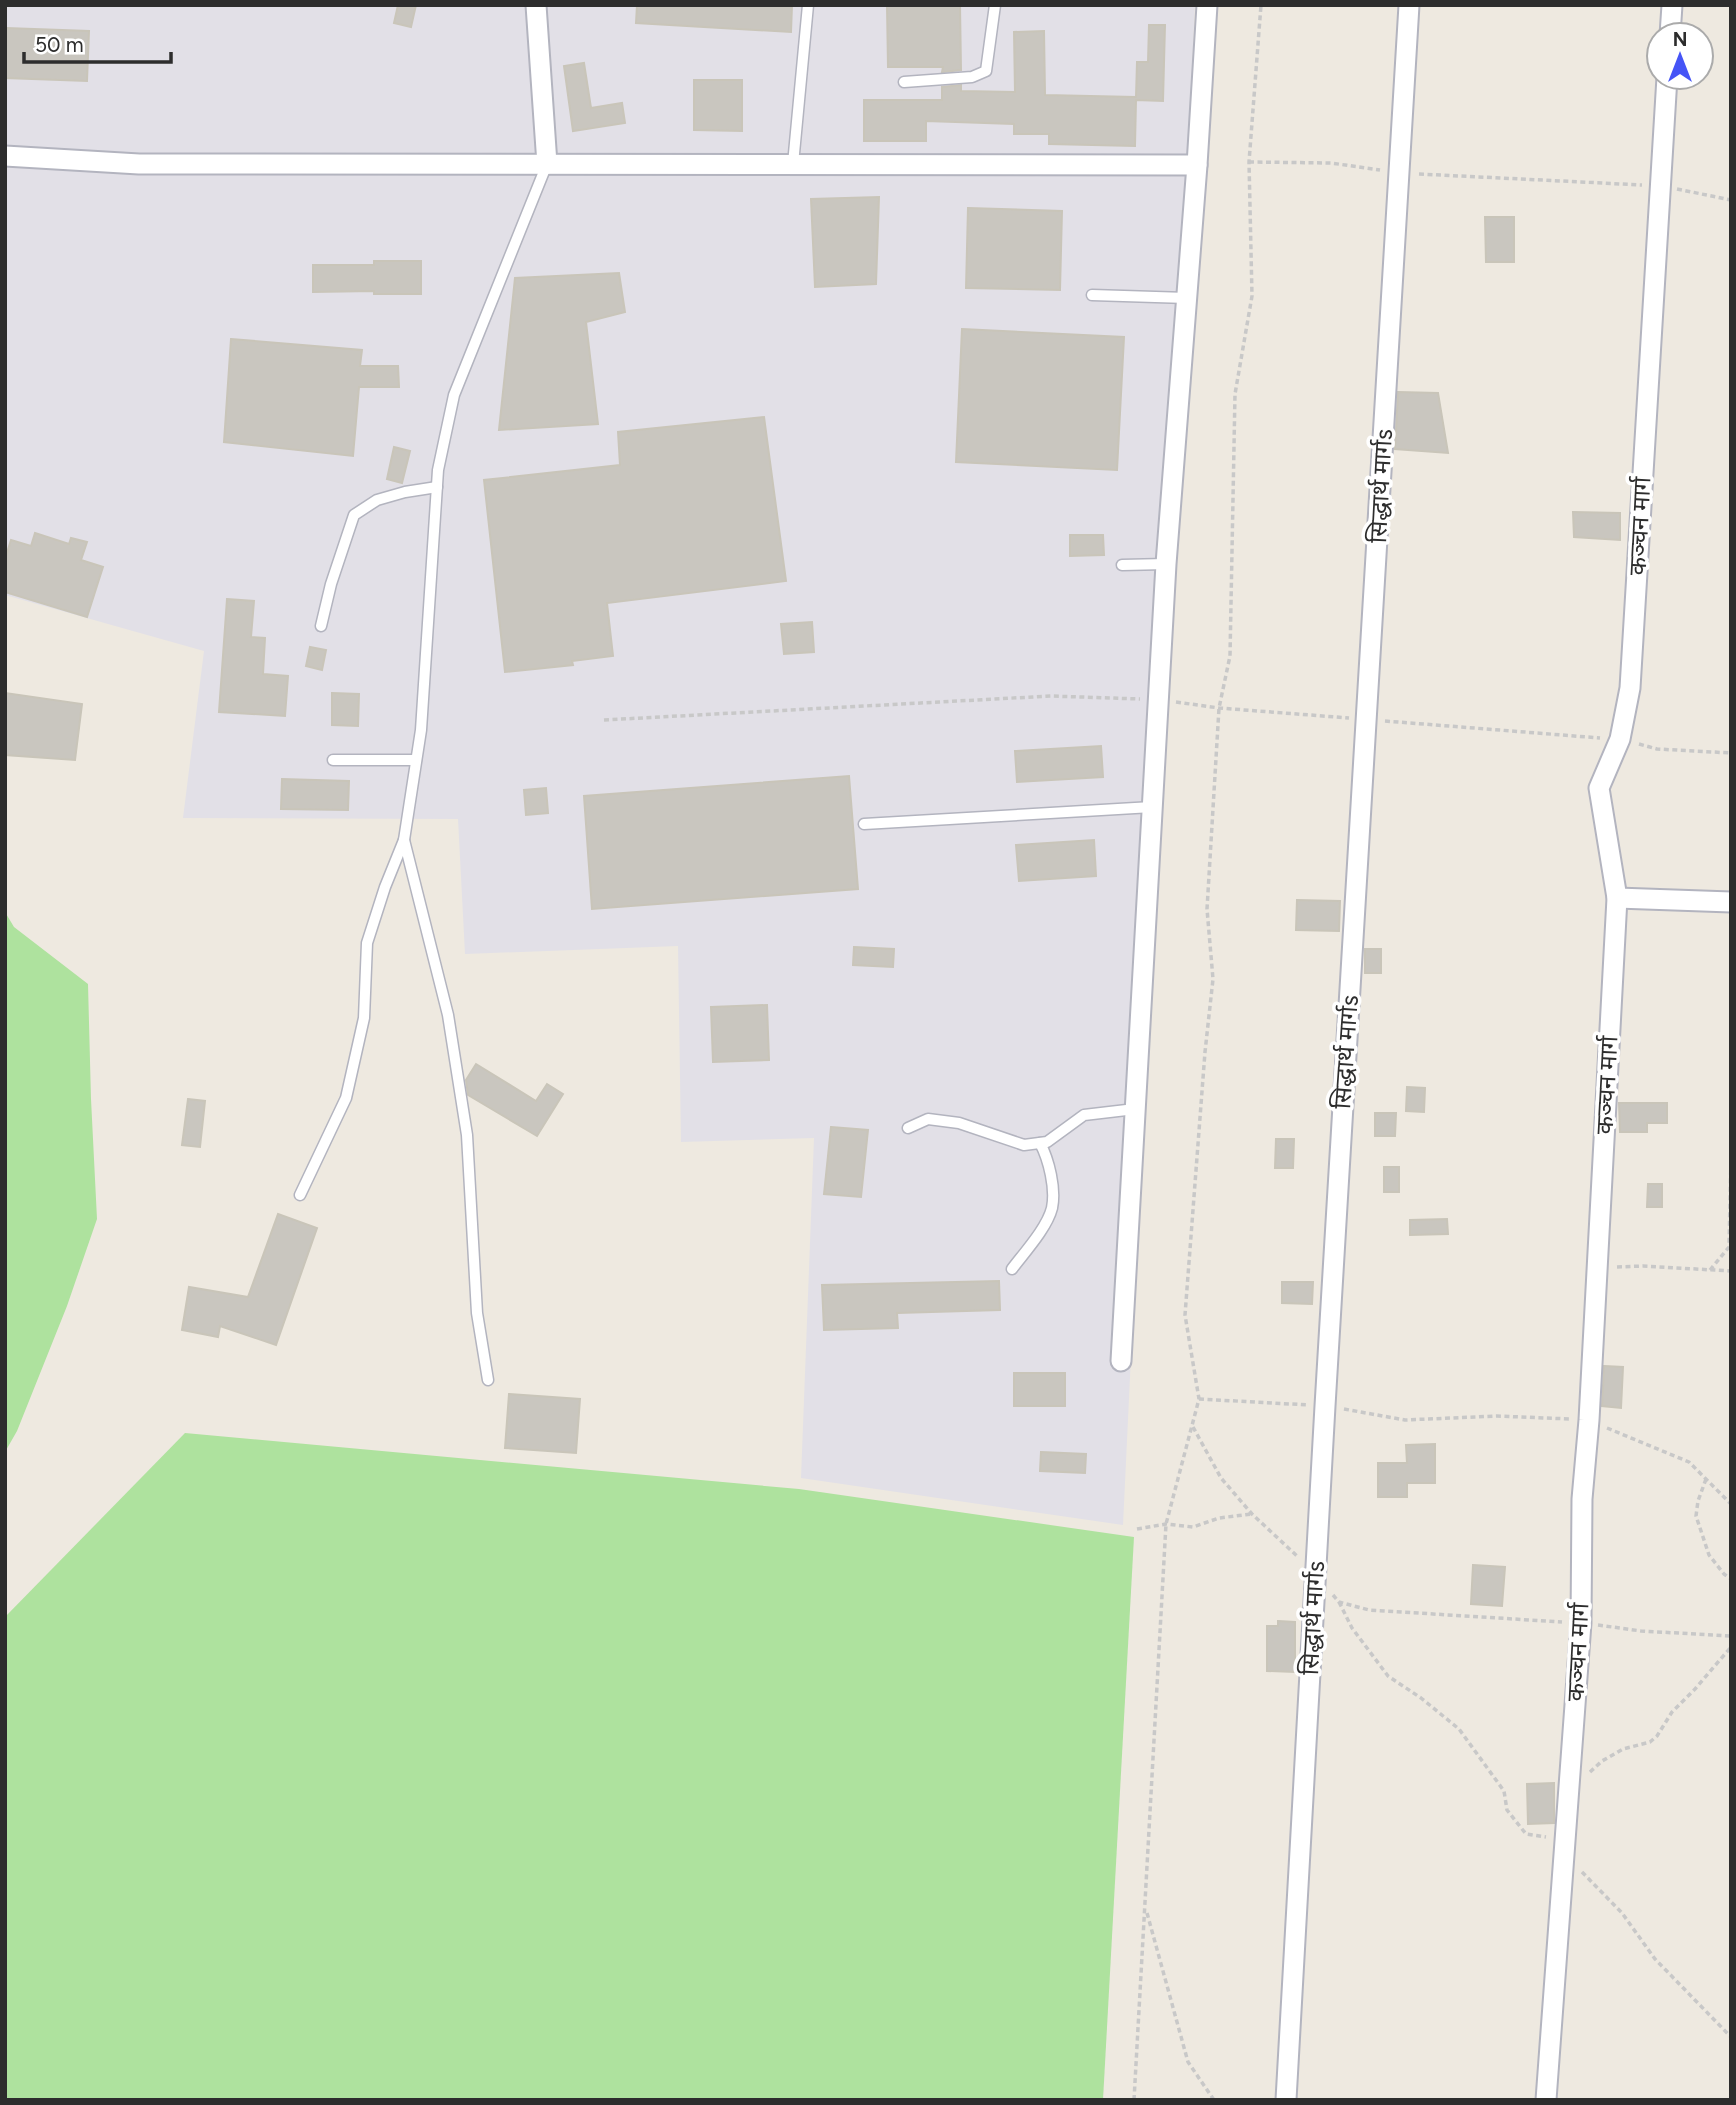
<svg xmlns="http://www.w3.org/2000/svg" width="1736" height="2105" viewBox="0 0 1736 2105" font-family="Figtree,'Noto Sans Devanagari',sans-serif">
<rect width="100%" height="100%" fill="#eee9e0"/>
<polygon fill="#e2e0e7" points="5,5 1195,5 1123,1525 801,1478 814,1138 681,1142 678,946 465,954 458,819 183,818 204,651 5,595"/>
<g fill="#aee29e">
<polygon points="5,912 14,927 88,984 91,1099 97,1219 67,1306 17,1431 5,1452"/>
<polygon points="185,1433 799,1489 1134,1537 1103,2100 5,2100 5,1617"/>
</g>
<g fill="#c9c6bf" stroke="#c9c5b9" stroke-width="2">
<polygon points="398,5 416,5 411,27 394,23"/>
<polygon points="637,5 792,5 791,32 636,23"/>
<polygon points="887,5 960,5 961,70 942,72 943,67 888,67"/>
<polygon points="1149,25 1165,25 1163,101 1136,100 1135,146 1049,144 1049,134 1014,134 1014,124 926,121 926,141 864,141 864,100 942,100 942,87 961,85 961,91 1015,92 1014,32 1044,31 1045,95 1136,97 1137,62 1148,62"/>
<polygon points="6,28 89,31 87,81 5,78"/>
<polygon points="584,63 591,108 622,103 625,123 573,131 564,66"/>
<polygon points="694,80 742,80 742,131 694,130"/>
<polygon points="879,197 876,284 815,287 811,199"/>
<polygon points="968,208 1062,211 1060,290 966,288"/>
<polygon points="1485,217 1514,217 1514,262 1486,262"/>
<polygon points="374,261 421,261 421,294 374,294 374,291 313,292 313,265 374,265"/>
<polygon points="619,273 625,312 586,322 598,424 499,430 515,278"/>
<polygon points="962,329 1124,337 1117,470 956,462"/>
<polygon points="231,339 362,350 360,366 398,366 399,387 359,387 353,456 224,442"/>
<polygon points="1398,392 1438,393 1448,453 1395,449"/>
<polygon points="764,417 786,581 607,603 613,656 572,661 573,665 505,672 484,480 620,465 618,432"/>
<polygon points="394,447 410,451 402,483 387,479"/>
<polygon points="1573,512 1620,513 1620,540 1574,537"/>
<polygon points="35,533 69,544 71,538 87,542 81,560 103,567 87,617 5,592 5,559 11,540 31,546"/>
<polygon points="1070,535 1103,535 1104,555 1070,556"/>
<polygon points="227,599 254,601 251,637 265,638 263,674 288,676 285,716 219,712"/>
<polygon points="812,622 814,652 784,654 781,624"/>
<polygon points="310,647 326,650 322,670 306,666"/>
<polygon points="5,693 82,704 75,760 5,755"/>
<polygon points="332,693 359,694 358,726 332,725"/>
<polygon points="1101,746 1103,777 1017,782 1015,751"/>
<polygon points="849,776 858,889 592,909 584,796"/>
<polygon points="282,779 349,781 348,810 281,809"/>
<polygon points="546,788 548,813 526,815 524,790"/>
<polygon points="1094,840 1096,876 1019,881 1016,845"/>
<polygon points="1297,900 1340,901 1339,931 1296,930"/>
<polygon points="854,947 894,949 893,967 853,965"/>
<rect x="1365" y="949" width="16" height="24"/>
<polygon points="767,1005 769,1060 713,1062 711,1007"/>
<polygon points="476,1064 536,1101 547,1084 563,1094 537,1136 468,1095 466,1080"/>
<polygon points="1407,1087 1425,1088 1424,1112 1406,1111"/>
<polygon points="188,1099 205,1101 200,1147 182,1145"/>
<polygon points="1619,1103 1667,1103 1667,1123 1647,1123 1647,1132 1620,1132"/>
<polygon points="1375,1113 1396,1113 1395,1136 1375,1136"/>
<polygon points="831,1127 868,1130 861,1197 824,1194"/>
<polygon points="1276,1139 1294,1139 1293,1168 1275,1168"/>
<rect x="1384" y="1167" width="15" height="25"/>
<polygon points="1648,1184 1662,1184 1662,1207 1647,1207"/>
<polygon points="278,1214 317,1228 276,1345 220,1326 218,1337 182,1330 189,1287 248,1297"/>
<polygon points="1447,1219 1448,1234 1410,1235 1410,1220"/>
<polygon points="999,1281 1000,1310 897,1313 898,1328 824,1330 822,1285"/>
<polygon points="1282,1282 1313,1282 1312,1304 1282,1303"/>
<polygon points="1604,1366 1623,1367 1621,1408 1602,1406"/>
<rect x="1014" y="1373" width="51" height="33"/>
<polygon points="509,1394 580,1399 576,1453 505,1448"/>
<polygon points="1435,1444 1435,1483 1407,1483 1407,1497 1378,1497 1378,1463 1407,1463 1406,1445"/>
<polygon points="1041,1452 1086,1454 1085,1473 1040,1471"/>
<polygon points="1473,1565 1505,1567 1502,1606 1471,1604"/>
<polygon points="1278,1621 1295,1622 1295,1672 1267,1671 1267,1626 1278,1626"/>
<polygon points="1554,1783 1554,1823 1528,1824 1527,1784"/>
</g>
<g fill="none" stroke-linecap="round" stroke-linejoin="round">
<g stroke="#b3b4bf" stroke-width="13">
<g id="service">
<polyline points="904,82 972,77 986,71 995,5"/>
<polyline points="793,164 808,5"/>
<polyline points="1092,295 1187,298"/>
<polyline points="1122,565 1166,564"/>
<polyline points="321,626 331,584 354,515 377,500 405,492 437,487"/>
<polyline points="333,760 416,760"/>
<polyline points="864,824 1152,807"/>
<polyline points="404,840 448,1015 467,1135 477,1313 488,1380"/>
<polyline points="908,1128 928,1119 959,1123 1024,1145 1047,1142 1084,1115 1135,1109"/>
<polyline points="300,1195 346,1098 364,1018 367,943 385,887 404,840 421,730 438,470 454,395 547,164"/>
<path d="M1012,1269C1024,1253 1047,1228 1052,1208C1056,1189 1049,1160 1040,1143"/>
</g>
</g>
<g stroke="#b3b4bf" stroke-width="23">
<g id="minor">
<polyline points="536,5 547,164"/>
<polyline points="1670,35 1672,5"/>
<polyline points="5,156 139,164 1197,165"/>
<polyline points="1617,898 1731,902"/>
<polyline points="1121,1361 1166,564 1197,165 1207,5"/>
<polyline points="1286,2100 1325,1406 1409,5"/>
<polyline points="1546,2100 1581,1623 1582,1499 1589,1420 1617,898 1599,788 1620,739 1630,688 1667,77"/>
</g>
</g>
<g stroke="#c8c8c8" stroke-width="3.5" stroke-dasharray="5 3.5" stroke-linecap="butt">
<polyline points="1249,162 1331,163 1380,170"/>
<polyline points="1419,174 1642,185"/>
<polyline points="1677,189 1731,200"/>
<polyline points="1176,702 1219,708 1349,718"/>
<polyline points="604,720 1051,696 1140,699"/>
<polyline points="1385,721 1600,738"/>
<polyline points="1639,744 1657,749 1731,753"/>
<polyline points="1617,1267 1643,1266 1731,1271"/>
<polyline points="1710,1270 1729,1247 1731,1157"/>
<polyline points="1199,1399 1309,1405"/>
<polyline points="1344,1409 1405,1420 1497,1416 1570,1419"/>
<polyline points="1193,1427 1221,1478 1252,1514 1297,1556"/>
<polyline points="1607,1428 1689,1462 1731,1504"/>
<polyline points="1706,1479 1698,1501 1696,1516 1709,1555 1724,1574 1731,1579"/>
<polyline points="1137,1529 1166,1524 1193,1527 1219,1518 1252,1514"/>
<polyline points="1333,1595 1339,1602 1369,1610 1562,1622"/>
<polyline points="1339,1602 1352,1628 1388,1676 1421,1698 1459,1729 1504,1791 1507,1810 1526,1834 1546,1837"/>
<polyline points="1598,1625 1641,1631 1731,1636"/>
<polyline points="1590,1772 1602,1761 1623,1749 1650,1742 1657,1736 1672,1712 1695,1689 1731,1647"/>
<polyline points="1582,1872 1622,1913 1655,1959 1731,2037"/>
<polyline points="1147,1913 1188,2062 1214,2100"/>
<polyline points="1134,2100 1166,1524 1199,1399 1185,1315 1205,1052 1213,979 1207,909 1219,708 1230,656 1235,394 1252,296 1249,162 1261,5"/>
</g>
<use href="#service" stroke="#fff" stroke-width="10"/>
<use href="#minor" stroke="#fff" stroke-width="19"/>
</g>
<g text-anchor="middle" stroke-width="7" stroke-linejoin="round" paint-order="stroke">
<g font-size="24" fill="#2d2d2d" stroke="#fff">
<text transform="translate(1381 486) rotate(-87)" y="8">सिद्धार्थ मार्गs</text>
<text transform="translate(1640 526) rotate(-87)" y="8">कञ्चन मार्ग</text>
<text transform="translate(1346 1052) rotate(-86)" y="8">सिद्धार्थ मार्गs</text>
<text transform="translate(1607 1085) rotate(-87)" y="8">कञ्चन मार्ग</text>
<text transform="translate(1313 1618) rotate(-87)" y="8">सिद्धार्थ मार्गs</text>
<text transform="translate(1578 1652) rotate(-87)" y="8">कञ्चन मार्ग</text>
</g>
</g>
<rect width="1736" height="2105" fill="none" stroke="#2d2d2d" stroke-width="14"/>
<g transform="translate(1680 56)"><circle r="33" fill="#ffffff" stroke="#ababab" stroke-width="2"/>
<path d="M0-5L12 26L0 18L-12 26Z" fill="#4554f6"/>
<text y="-10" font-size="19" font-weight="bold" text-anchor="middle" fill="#2d2d2d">N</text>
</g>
<path d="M24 52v10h147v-10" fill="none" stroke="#2d2d2d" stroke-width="3.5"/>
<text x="35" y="52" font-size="21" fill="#2d2d2d" stroke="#ffffff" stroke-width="5" paint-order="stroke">50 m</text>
</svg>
